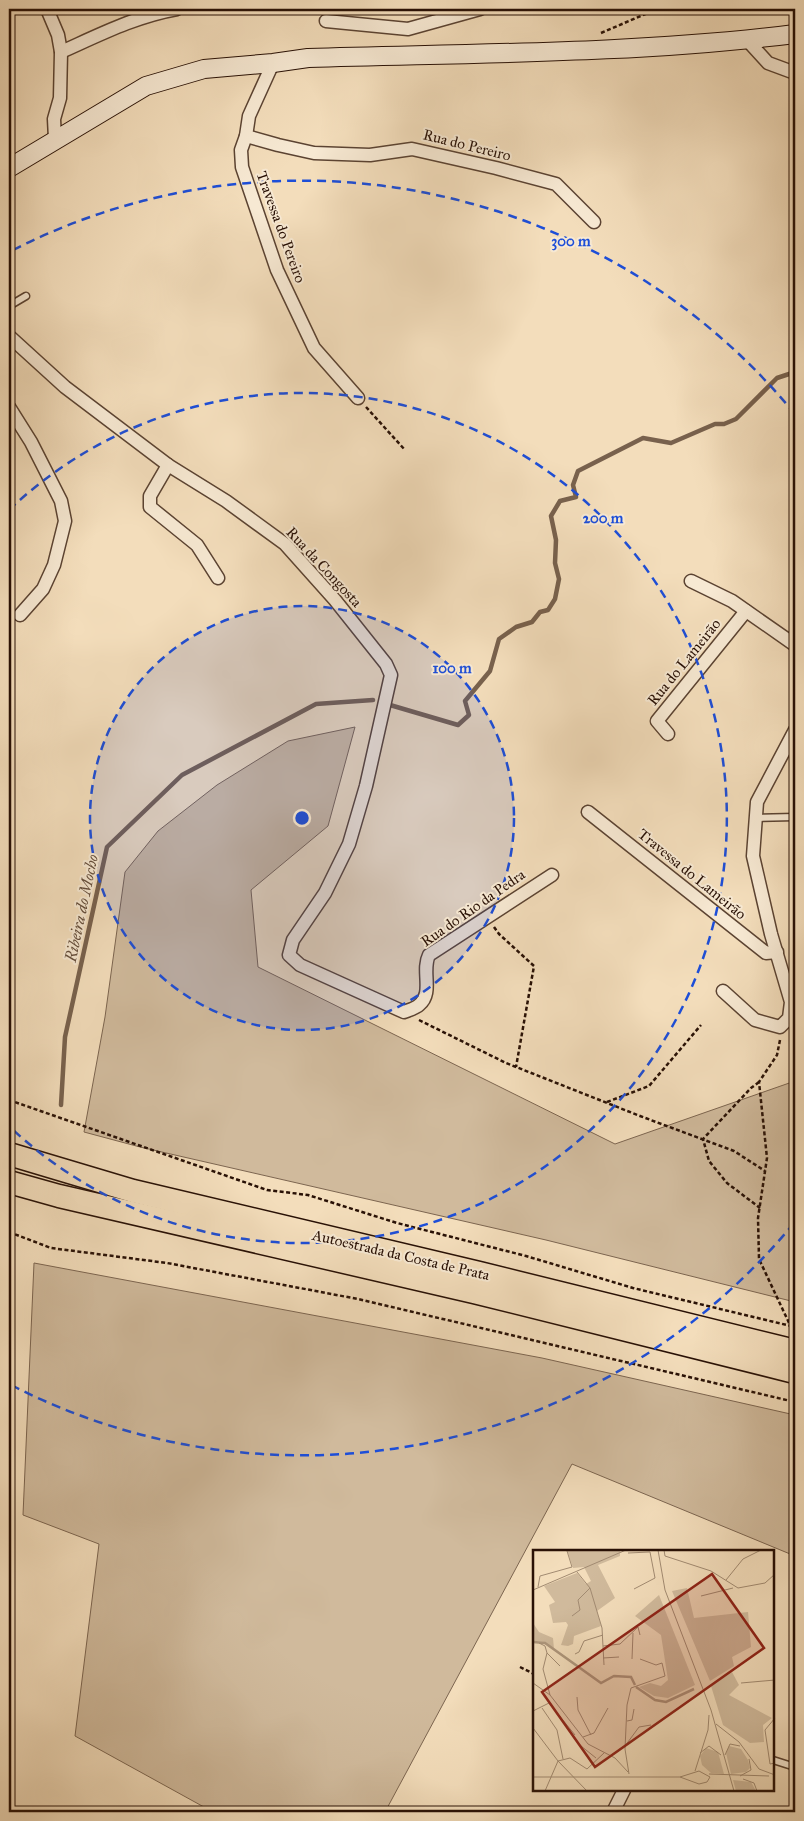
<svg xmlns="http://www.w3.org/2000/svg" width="804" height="1821" viewBox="0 0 804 1821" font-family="'IM FELL Great Primer',serif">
<rect width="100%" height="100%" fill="#f3ddbb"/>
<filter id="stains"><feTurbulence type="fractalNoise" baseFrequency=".004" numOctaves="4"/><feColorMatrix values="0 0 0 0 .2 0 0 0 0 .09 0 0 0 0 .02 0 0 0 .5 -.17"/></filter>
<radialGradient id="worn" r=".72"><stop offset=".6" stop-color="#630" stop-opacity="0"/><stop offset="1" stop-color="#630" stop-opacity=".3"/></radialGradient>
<g fill="#d0ba9c" stroke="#7c6550">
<polygon points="355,727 328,826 251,890 258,967 615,1144 795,1081 795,1302 546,1240 140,1147 84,1132 105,1017 125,872 158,831 217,785 288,741"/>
<polygon points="34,1263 542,1358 795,1415 795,1556 572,1464 385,1812 213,1812 75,1736 99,1544 23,1515"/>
</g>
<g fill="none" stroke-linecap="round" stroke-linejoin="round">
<g stroke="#78614d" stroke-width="4.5">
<polyline points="390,705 458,725 469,715 465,701 490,671 499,639 516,627 532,622 540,612 548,610 555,599 559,579 555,563 556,540 551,516 560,501 576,497 573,485 578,471 643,438 671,443 715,424 724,424 736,419 777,378 795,372"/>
<polyline points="61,1105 65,1037 107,847 182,775 316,704 373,700"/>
</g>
<g stroke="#5b4332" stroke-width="9">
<g id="lane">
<polyline points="9,306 26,296"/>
<polyline points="756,818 795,817"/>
<polyline points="773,1760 795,1767"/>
</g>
</g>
<g stroke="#5b4332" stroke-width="15">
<g id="street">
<polyline points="47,9 58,35 61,52 60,98 54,119 55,139"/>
<polyline points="326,21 408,29 480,9"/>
<polyline points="747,40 768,63 795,73"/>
<path d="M61,52C99,35 136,16 177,9"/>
<polyline points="273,63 249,116 246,136 241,150 242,167 277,270 314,348 358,398"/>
<polyline points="246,136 278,145 314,153 370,155 412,149 496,168 556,184 594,222"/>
<path d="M9,336L65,387L168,465L226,501L285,544L335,600L386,664L391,675L366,786L349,844L325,893L293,940L289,955L300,965L404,1012C409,1010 416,1008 419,1005C434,993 421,971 429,955L552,875"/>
<polyline points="9,407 31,442 61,501 65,521 54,565 43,589 20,615"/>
<polyline points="168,465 150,496 150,507 197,545 218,578"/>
<polyline points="691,581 732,601 795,645"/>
<polyline points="668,734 657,721 746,611"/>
<polyline points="588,812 766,953 777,952"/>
<polyline points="723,991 755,1020 780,1027 789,1018 791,1002 771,934 753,856 757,802 795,730"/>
<polyline points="613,1812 624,1790"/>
</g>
</g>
<g stroke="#281005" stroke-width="20">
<path id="secondary" d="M9,168L146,86L204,69L273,63L308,58C470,53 634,54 795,34"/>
</g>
<g stroke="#281005" stroke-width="25">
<g id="highway">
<polyline points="9,1154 133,1191 479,1273 795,1351"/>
<polyline points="9,1182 59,1196 474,1292 795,1372"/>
</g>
</g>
<g stroke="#281005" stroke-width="2.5" stroke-dasharray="4 2.5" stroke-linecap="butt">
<polyline points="601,33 657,9"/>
<polyline points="366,407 405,450"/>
<polyline points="494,927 499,934 534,966 516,1067"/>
<polyline points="419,1020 506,1063 640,1116 734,1151 765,1171"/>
<polyline points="780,1040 777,1055 759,1082 767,1158 758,1218 759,1259 790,1325"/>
<polyline points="759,1082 751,1088 703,1139 709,1161 727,1183 760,1208"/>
<polyline points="9,1100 267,1190 308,1195 397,1223 526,1256 633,1288 795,1327"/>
<polyline points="607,1102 649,1086 701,1025"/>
<polyline points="9,1232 51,1248 167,1263 358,1299 795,1402"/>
<polyline points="520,1667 534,1674"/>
</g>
<use href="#lane" stroke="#f7e9d3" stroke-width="6"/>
<use href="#street" stroke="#f7e9d3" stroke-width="12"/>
<use href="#secondary" stroke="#f7e9d3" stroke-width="18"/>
<use href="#highway" stroke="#f3ddbb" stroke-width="22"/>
</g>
<circle cx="302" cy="818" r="212" fill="#1d4ed8" fill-opacity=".12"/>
<g fill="none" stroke="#1d4ed8" stroke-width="2.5" stroke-dasharray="9 6">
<circle cx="302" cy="818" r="212"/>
<path d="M9 510A425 425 0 1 1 9 1126"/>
<path d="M794 1223A637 637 0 0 1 13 1386M13 250A637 637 0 0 1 794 413"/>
</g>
<g text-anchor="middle" stroke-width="4" stroke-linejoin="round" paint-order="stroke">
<g font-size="15" fill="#281005" stroke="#f7e9d3">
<text transform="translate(467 145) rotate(14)" y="5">Rua do Pereiro</text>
<text transform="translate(281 227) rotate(70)" y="5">Travessa do Pereiro</text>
<text transform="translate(324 567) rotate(47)" y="5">Rua da Congosta</text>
<text transform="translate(684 662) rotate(-51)" y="5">Rua do Lameirão</text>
<text transform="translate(692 874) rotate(39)" y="5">Travessa do Lameirão</text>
<text transform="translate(473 908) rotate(-35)" y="5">Rua do Rio da Pedra</text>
<text transform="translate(401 1255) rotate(13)" y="5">Autoestrada da Costa de Prata</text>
</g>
<g font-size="16" font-style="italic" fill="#644d3b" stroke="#f7e9d3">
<text transform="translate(81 908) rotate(-78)" y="6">Ribeira do Mocho</text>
</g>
</g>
<g transform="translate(533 1550)">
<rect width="241" height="241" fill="#f3ddbb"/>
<path d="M34,0H87V6L65,15L82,48L64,61L68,76L41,86L40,94L35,96L28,95L35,75L33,72L20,73L16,55L22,52L11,36L44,23L53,34L58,31L51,17L40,18ZM154,38L161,68L215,62L218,97L199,107L201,116L177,131L139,41ZM126,45L162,135L135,148L121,146L106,137L117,133L128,136L135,130L128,85L102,66ZM0,73L6,82L20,88L21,99L12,92L0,91ZM199,122L206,135L196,145L239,168L230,175L231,192L217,193L190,175L178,136ZM196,196L208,199L215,210L217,218L213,222L198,224L193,203ZM173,198L185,202L191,224L178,223L169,215L167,206ZM200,230L218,232L223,241H203Z" fill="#d0ba9c"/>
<path fill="none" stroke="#ae977d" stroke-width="2.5" d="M0,92L12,93L68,133L81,126L98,127L102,135M103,137L122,150L133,152L161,139"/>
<path fill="none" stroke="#a28b72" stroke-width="1" d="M125,0L132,40L178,160L201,241M131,0L132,6L178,21L205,38L232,33L242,24M95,3L117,2L122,28L101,39M44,22L57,38L69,78L71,115M193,30L210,9L228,0M5,37L7,26L39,17L34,1M0,40L93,0M168,46L200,38M39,66L47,60L45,50L57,38M6,93L12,96L14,103L10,119L17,145M70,96L87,94L105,77L107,85M14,103L27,116M42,104L46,102L51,91L70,85M70,108L86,107M99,109L100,83M0,133L17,145L55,194L82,208L95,222M208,133L242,130M44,147L45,160L58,185M9,158L24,180L30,209M0,161L16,153L42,185M242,168L232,180L237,214L242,213M94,171L99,170L101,159M183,174L206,192L226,219L242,225M0,178L25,211L54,241M50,187L61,183L75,158M48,196L63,208M92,196L106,177L118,175M167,203L176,196L188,205M192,205L197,194L207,196M162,221L175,180L176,165M96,224L92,199L94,155L98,138L132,126L129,113L123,115L107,109M176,224L236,226M207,226L218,220L216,209M0,227H147L166,234L174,232L177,227L166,221L147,227M210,229L221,233L224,241M12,241L25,211L37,208L54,219L71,203"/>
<path fill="#8f2418" fill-opacity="0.15" stroke="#8f2418" stroke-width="2.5" d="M179,24L231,98L62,217L9,142Z"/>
<rect width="241" height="241" fill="none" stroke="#281005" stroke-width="2.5"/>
</g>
<circle cx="302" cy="818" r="8" fill="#1d4ed8" stroke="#f7e9d3" stroke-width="2.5"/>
<g font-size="15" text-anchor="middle" font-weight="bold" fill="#1d4ed8" stroke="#f7e9d3" stroke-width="4" stroke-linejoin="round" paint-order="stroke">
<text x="571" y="246">300 m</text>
<text x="603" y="523">200 m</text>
<text x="452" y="673">100 m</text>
</g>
<rect width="804" height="1821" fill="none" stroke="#f3ddbb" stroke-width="30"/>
<rect x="10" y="10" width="784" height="1801" fill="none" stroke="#281005" stroke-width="2.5"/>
<rect x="15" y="15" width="774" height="1791" fill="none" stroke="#281005"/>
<rect width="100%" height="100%" filter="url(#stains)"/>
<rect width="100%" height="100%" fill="url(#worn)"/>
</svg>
